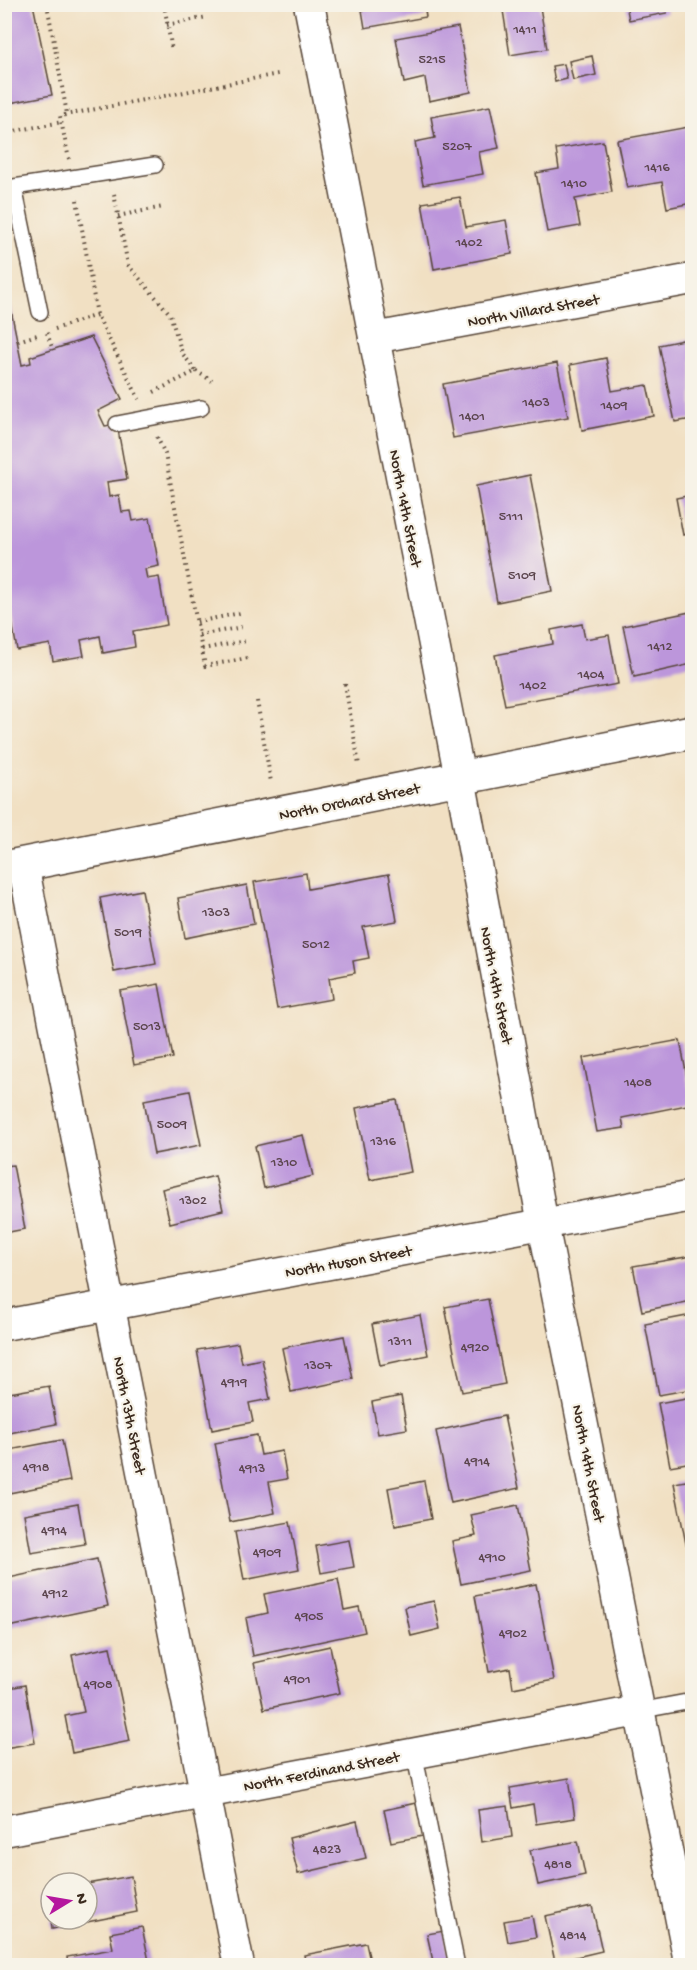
<svg xmlns="http://www.w3.org/2000/svg" width="697" height="1970" viewBox="0 0 697 1970" font-family="'Gochi Hand',sans-serif">
<rect width="100%" height="100%" fill="#f7f3e8"/>
<filter id="ink" filterUnits="userSpaceOnUse"><feTurbulence type="fractalNoise" baseFrequency=".0167" numOctaves="2"/><feDisplacementMap in="SourceGraphic" scale="12" xChannelSelector="R" yChannelSelector="G"/><feConvolveMatrix kernelMatrix="1 2 1 2 8 2 1 2 1" color-interpolation-filters="sRGB"/></filter>
<filter id="wash" filterUnits="userSpaceOnUse"><feTurbulence type="fractalNoise" baseFrequency=".008" numOctaves="4" result="noise"/><feDisplacementMap in="SourceGraphic" scale="24" xChannelSelector="R" yChannelSelector="G"/><feGaussianBlur stdDeviation="1.35" result="paint"/><feColorMatrix in="noise" values="0 0 0 0 0 0 0 0 0 0 0 0 0 0 0 0 0 1.4 0 .05"/><feComposite in="paint" operator="in"/></filter>
<g filter="url(#wash)">
<rect width="100%" height="100%" fill="#f1e0c3"/>
<g id="blocks">
<g fill="#bc96db">
<polygon points="4,4 33,4 52,95 4,104"/>
<polygon points="361,4 424,4 426,17 365,28"/>
<polygon points="502,4 548,4 540,7 547,49 510,55"/>
<polygon points="626,4 665,4 667,13 629,20"/>
<polygon points="458,27 471,92 429,101 425,78 404,83 396,38"/>
<polygon points="592,56 596,75 573,80 569,61"/>
<polygon points="564,64 567,79 555,82 552,66"/>
<polygon points="490,106 499,148 479,152 483,174 423,185 415,142 435,138 431,117"/>
<polygon points="688,127 692,151 692,203 667,208 662,182 627,188 617,140"/>
<polygon points="603,141 612,192 575,199 580,226 547,232 536,173 559,169 556,149"/>
<polygon points="460,197 466,227 506,220 512,254 434,269 422,203"/>
<polygon points="4,275 22,365 31,363 30,357 91,337 122,399 98,411 105,426 117,424 127,479 107,482 109,497 119,495 122,512 131,511 133,521 150,518 159,566 145,569 147,579 159,577 167,625 133,631 135,647 103,653 100,636 81,640 84,656 53,661 50,644 17,650 10,611 4,612"/>
<polygon points="692,338 692,419 675,422 659,345"/>
<polygon points="606,358 612,391 647,385 654,416 582,430 570,365"/>
<polygon points="557,363 568,417 453,438 443,384"/>
<polygon points="530,475 552,591 497,602 476,486"/>
<polygon points="692,495 692,533 683,535 676,498"/>
<polygon points="690,612 692,626 692,664 634,677 623,626"/>
<polygon points="582,624 585,639 609,635 618,684 505,705 495,655 553,644 551,630"/>
<polygon points="306,873 308,889 389,874 397,921 363,927 369,958 353,961 355,973 329,978 332,999 277,1009 254,882"/>
<polygon points="247,885 254,924 185,938 178,898"/>
<polygon points="142,890 156,964 114,972 100,898"/>
<polygon points="159,984 173,1058 134,1065 120,991"/>
<polygon points="680,1040 692,1104 622,1118 624,1128 597,1132 583,1058"/>
<polygon points="190,1091 201,1145 154,1154 144,1100"/>
<polygon points="397,1100 411,1172 370,1180 356,1108"/>
<polygon points="303,1135 313,1176 264,1188 255,1146"/>
<polygon points="13,1165 25,1229 4,1233 4,1166"/>
<polygon points="215,1176 223,1210 170,1223 162,1189"/>
<polygon points="692,1256 692,1301 642,1311 633,1266"/>
<polygon points="488,1299 505,1384 462,1392 445,1307"/>
<polygon points="420,1315 428,1355 380,1365 372,1324"/>
<polygon points="692,1315 692,1389 659,1395 645,1324"/>
<polygon points="344,1336 353,1379 291,1392 282,1348"/>
<polygon points="238,1343 242,1363 262,1359 270,1399 249,1403 253,1422 212,1430 197,1350"/>
<polygon points="49,1386 56,1424 4,1434 4,1394"/>
<polygon points="401,1396 407,1429 378,1434 372,1402"/>
<polygon points="692,1397 692,1462 670,1466 658,1403"/>
<polygon points="504,1416 519,1488 451,1503 436,1431"/>
<polygon points="257,1435 261,1455 282,1451 287,1479 269,1482 275,1513 230,1522 215,1443"/>
<polygon points="62,1440 70,1481 4,1494 4,1451"/>
<polygon points="692,1480 692,1543 686,1544 674,1483"/>
<polygon points="424,1481 431,1519 395,1526 388,1488"/>
<polygon points="78,1504 85,1544 31,1553 24,1514"/>
<polygon points="518,1505 531,1570 461,1584 452,1541 476,1536 471,1515"/>
<polygon points="290,1522 299,1569 244,1580 235,1532"/>
<polygon points="349,1540 354,1567 321,1573 316,1546"/>
<polygon points="97,1559 108,1606 4,1628 4,1579"/>
<polygon points="338,1579 344,1610 359,1607 365,1632 253,1656 246,1618 268,1613 264,1594"/>
<polygon points="536,1584 554,1680 513,1688 510,1668 489,1672 475,1596"/>
<polygon points="434,1601 440,1629 411,1636 405,1607"/>
<polygon points="330,1646 340,1693 264,1709 254,1663"/>
<polygon points="110,1647 130,1741 72,1753 65,1716 84,1712 72,1655"/>
<polygon points="25,1685 35,1743 4,1748 4,1689"/>
<polygon points="569,1778 575,1818 536,1824 533,1804 513,1808 510,1788"/>
<polygon points="416,1803 423,1836 391,1842 384,1810"/>
<polygon points="508,1806 512,1837 482,1842 478,1810"/>
<polygon points="357,1821 366,1858 298,1874 289,1838"/>
<polygon points="578,1841 585,1875 538,1885 530,1850"/>
<polygon points="131,1876 137,1912 52,1929 51,1919 87,1919 87,1884"/>
<polygon points="51,1891 51,1915 50,1916 45,1892"/>
<polygon points="592,1906 602,1951 555,1962 545,1916"/>
<polygon points="532,1916 536,1937 508,1942 504,1921"/>
<polygon points="142,1927 150,1966 68,1966 67,1957 113,1949 110,1933"/>
<polygon points="444,1931 450,1962 434,1966 427,1934"/>
<polygon points="366,1943 371,1966 306,1966 304,1955"/>
</g>
</g>
</g>
<g filter="url(#ink)">
<use href="#blocks" fill-opacity="0" stroke="#564537" stroke-width="1.5"/>
<g fill="none" stroke-linecap="round" stroke-linejoin="round">
<g stroke="#564537" stroke-width="18">
<g id="lane">
<polyline points="40,312 14,187 155,165"/>
<polyline points="117,424 201,408"/>
<polyline points="638,1711 692,1701"/>
<polyline points="414,1752 457,1966"/>
</g>
</g>
<g stroke="#564537" stroke-width="33">
<g id="street">
<polyline points="309,4 460,778 543,1224 690,1966"/>
<polyline points="374,338 692,279"/>
<polyline points="23,864 239,1966"/>
<polyline points="4,1325 692,1196"/>
<polyline points="4,1831 638,1711"/>
</g>
</g>
<g stroke="#564537" stroke-width="36">
<polyline id="secondary" points="4,868 692,732"/>
</g>
<g stroke="#564537" stroke-width="4" stroke-dasharray="1.5 4.5" stroke-linecap="butt">
<polyline points="47,4 67,114"/>
<polyline points="164,4 172,51"/>
<polyline points="164,7 174,4"/>
<polyline points="167,25 207,17"/>
<polyline points="4,133 62,122"/>
<polyline points="69,159 60,116 278,74"/>
<polyline points="114,194 128,265 170,314 182,353 196,371 152,393"/>
<polyline points="77,200 97,315 139,399"/>
<polyline points="118,216 163,207"/>
<polyline points="55,329 97,315"/>
<polyline points="47,333 53,350"/>
<polyline points="18,341 40,334"/>
<polyline points="196,371 212,381"/>
<polyline points="157,437 165,454 205,666 248,658"/>
<polyline points="197,622 240,613"/>
<polyline points="199,635 243,627"/>
<polyline points="202,649 246,641"/>
<polyline points="345,684 359,765"/>
<polyline points="257,701 271,782"/>
</g>
<use href="#lane" stroke="#fff" stroke-width="15"/>
<use href="#street" stroke="#fff" stroke-width="30"/>
<use href="#secondary" stroke="#fff" stroke-width="33"/>
</g>
</g>
<g text-anchor="middle" stroke-width="4.5" stroke-linejoin="round" paint-order="stroke">
<g font-size="14" fill="#5b454d">
<text x="525" y="33">1411</text>
<text x="432" y="63">5215</text>
<text x="457" y="150">5207</text>
<text x="657" y="171">1416</text>
<text x="574" y="187">1410</text>
<text x="469" y="246">1402</text>
<text x="536" y="406">1403</text>
<text x="614" y="409">1409</text>
<text x="472" y="420">1401</text>
<text x="511" y="520">5111</text>
<text x="522" y="579">5109</text>
<text x="660" y="650">1412</text>
<text x="591" y="678">1404</text>
<text x="533" y="689">1402</text>
<text x="216" y="916">1303</text>
<text x="128" y="936">5019</text>
<text x="316" y="948">5012</text>
<text x="147" y="1030">5013</text>
<text x="638" y="1086">1408</text>
<text x="172" y="1128">5009</text>
<text x="383" y="1145">1316</text>
<text x="284" y="1166">1310</text>
<text x="193" y="1204">1302</text>
<text x="400" y="1345">1311</text>
<text x="475" y="1351">4920</text>
<text x="318" y="1369">1307</text>
<text x="234" y="1386">4919</text>
<text x="477" y="1465">4914</text>
<text x="36" y="1471">4918</text>
<text x="252" y="1472">4913</text>
<text x="54" y="1534">4914</text>
<text x="267" y="1556">4909</text>
<text x="492" y="1561">4910</text>
<text x="55" y="1597">4912</text>
<text x="309" y="1620">4905</text>
<text x="513" y="1637">4902</text>
<text x="297" y="1683">4901</text>
<text x="98" y="1688">4908</text>
<text x="327" y="1853">4823</text>
<text x="558" y="1868">4818</text>
<text x="573" y="1939">4814</text>
</g>
<g font-size="16" fill="#3b2a1e" stroke="#f7f3e8">
<text transform="translate(533 309) rotate(-10)" y="6">North Villard Street</text>
<text transform="translate(407 508) rotate(79)" y="6">North 14th Street</text>
<text transform="translate(349 800) rotate(-11)" y="6">North Orchard Street</text>
<text transform="translate(498 985) rotate(79)" y="6">North 14th Street</text>
<text transform="translate(348 1260) rotate(-10)" y="6">North Huson Street</text>
<text transform="translate(131 1415) rotate(79)" y="6">North 13th Street</text>
<text transform="translate(590 1463) rotate(79)" y="6">North 14th Street</text>
<text transform="translate(321 1770) rotate(-11)" y="6">North Ferdinand Street</text>
</g>
</g>
<rect width="697" height="1970" fill="none" stroke="#f7f3e8" stroke-width="24"/>
<g transform="translate(69 1901) rotate(79)"><circle r="28" fill="#f7f3e8" stroke="#aca397" stroke-width="1.5"/>
<path d="M0-4.5L10 22L0 15L-10 22Z" fill="#b5179e"/>
<text y="-9" font-size="16" font-weight="bold" text-anchor="middle" fill="#3b2a1e">N</text>
</g>
</svg>
